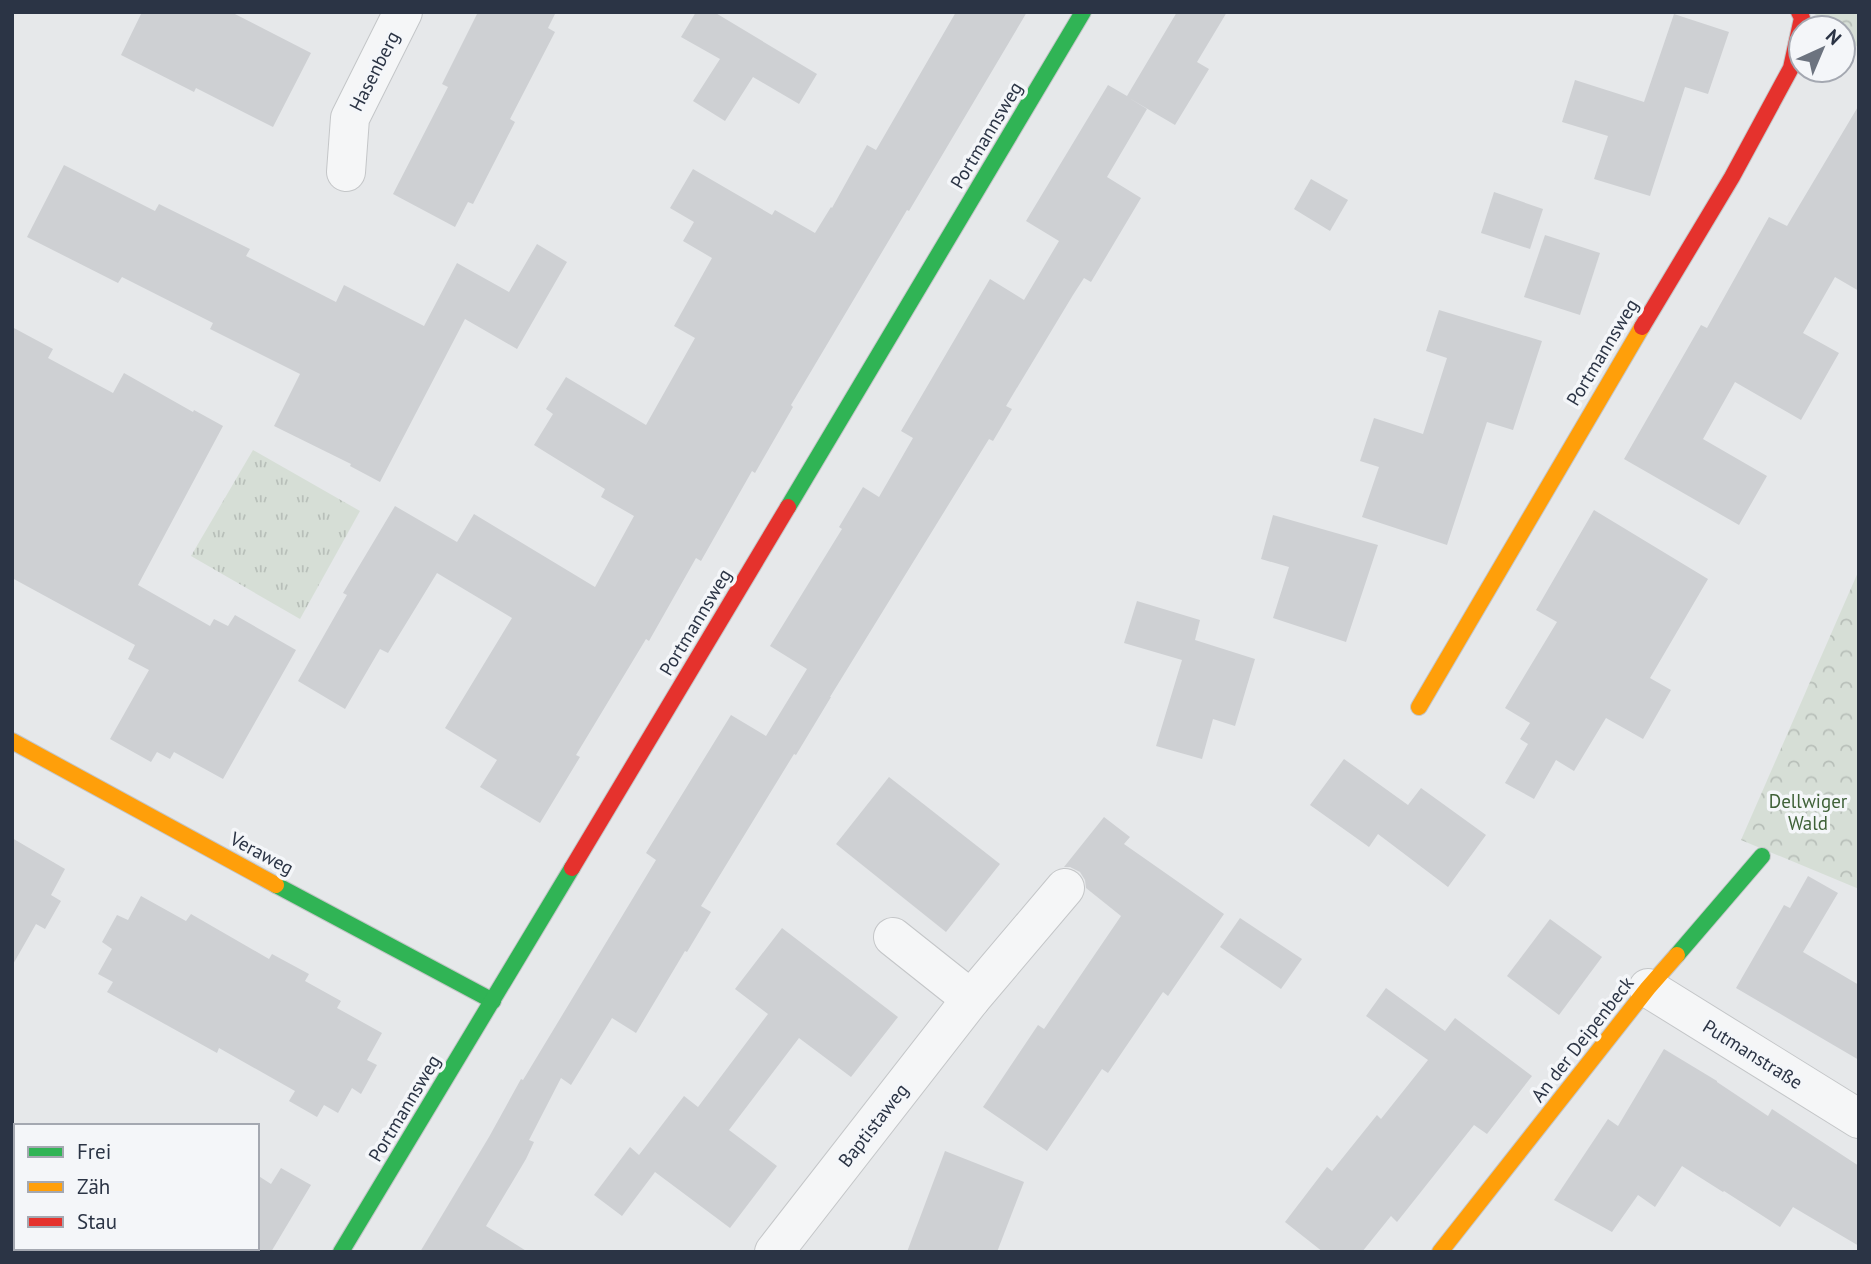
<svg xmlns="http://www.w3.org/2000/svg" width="1871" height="1264" viewBox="0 0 1871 1264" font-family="'PT Sans',sans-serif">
<defs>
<pattern id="forest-crowns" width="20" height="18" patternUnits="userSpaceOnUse" patternTransform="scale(1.75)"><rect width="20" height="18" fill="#d6ded6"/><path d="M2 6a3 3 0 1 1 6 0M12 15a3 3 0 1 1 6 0" fill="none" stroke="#b8bfb9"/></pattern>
<pattern id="park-tufts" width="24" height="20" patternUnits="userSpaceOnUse" patternTransform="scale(1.75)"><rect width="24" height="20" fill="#d6ded6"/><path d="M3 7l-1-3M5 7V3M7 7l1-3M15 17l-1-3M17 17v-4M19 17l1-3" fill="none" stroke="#b8bfb9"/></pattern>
</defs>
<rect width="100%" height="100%" fill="#e6e8ea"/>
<g fill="url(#forest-crowns)">
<polygon points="1812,12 1859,12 1859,48 1843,36 1843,28 1833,28"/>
<polygon points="1859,570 1859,889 1741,840"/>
</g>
<polygon fill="url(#park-tufts)" points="253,450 360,511 300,619 191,556"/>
<g fill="#ced0d3">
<polygon points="142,12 231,12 311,53 273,127 196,88 194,92 121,55"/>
<polygon points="478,12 556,12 548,28 555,32 510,119 515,122 473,204 468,202 455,227 393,194 448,87 442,84"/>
<polygon points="696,12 714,12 817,74 799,104 753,77 725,121 693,101 720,59 681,37"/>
<polygon points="956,12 1027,12 909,211 907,210 791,405 793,407 755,473 752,471 701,561 696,558 649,641 646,639 576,755 580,757 540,823 480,787 497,760 445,728 512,618 437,573 388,653 380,649 345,709 298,681 347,595 343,593 395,506 457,542 474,514 595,587 634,516 601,497 605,489 534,445 553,414 546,409 566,377 646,425 695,338 674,326 712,258 683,241 694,222 670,208 693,169 772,215 775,210 815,233 831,207 832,208 867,145 876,150"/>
<polygon points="1177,12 1227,12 1197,62 1209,69 1175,125 1129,98 1147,109 1107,177 1141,198 1091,282 1084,278 1073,295 1006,406 1012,409 993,441 989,439 830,697 831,697 796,755 794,754 701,906 711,912 687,952 685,951 636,1033 612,1018 571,1085 561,1078 529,1140 534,1142 526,1159 486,1226 528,1252 420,1252 489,1137 521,1079 523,1080 656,860 646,853 731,715 766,736 807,669 770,646 842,529 839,527 863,487 879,497 913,438 901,431 990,279 1024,300 1059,241 1026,221 1108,85 1127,96"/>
<polygon points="1674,14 1729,32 1708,94 1685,87 1650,196 1594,179 1608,136 1562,122 1575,80 1644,102"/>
<polygon points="1859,105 1859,291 1835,277 1803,333 1839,353 1801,420 1735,382 1703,439 1767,476 1739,525 1624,459 1701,325 1707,328 1769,217 1787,226"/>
<polygon points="64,165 155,211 159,204 250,249 246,256 336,302 344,285 424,326 457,263 509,292 537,244 567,262 517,349 465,319 380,482 350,466 351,464 274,426 300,374 210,329 213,323 122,277 118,283 27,237"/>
<polygon points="1311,179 1348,200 1330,231 1294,209"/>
<polygon points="1494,192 1543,209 1530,249 1481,233"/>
<polygon points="1545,235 1600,253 1580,315 1524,297"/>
<polygon points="1439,310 1542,341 1513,430 1487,422 1447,545 1362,517 1379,467 1360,461 1374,418 1423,434 1447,358 1426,351"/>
<polygon points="12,327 53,349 48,358 113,393 124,373 193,412 194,410 223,426 138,585 210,626 214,619 228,626 235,615 296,650 223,779 174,752 170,759 157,752 151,762 110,739 149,670 128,659 135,645 12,578"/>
<polygon points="1594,510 1708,579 1650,678 1671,690 1643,739 1606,718 1574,771 1556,760 1534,799 1505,783 1528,744 1520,739 1530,723 1505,708 1557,622 1536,610"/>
<polygon points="1273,515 1378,545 1346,642 1273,618 1289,567 1261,559"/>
<polygon points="1137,601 1200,620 1195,640 1255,659 1235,726 1213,719 1202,759 1156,746 1182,660 1124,643"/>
<polygon points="1344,759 1408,805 1421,788 1486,835 1448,887 1378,834 1369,847 1310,805"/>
<polygon points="889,777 1000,864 946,932 836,844"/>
<polygon points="1104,817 1130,837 1124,844 1224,914 1168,996 1163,992 1108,1073 1102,1069 1047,1151 983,1107 1038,1025 1044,1029 1121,916 1086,888 1085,880 1080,872 1070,867 1064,867"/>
<polygon points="12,838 65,869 51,895 61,901 45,929 36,924 12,966"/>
<polygon points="1808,876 1838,893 1803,952 1859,985 1859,1060 1736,988 1784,905 1790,908"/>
<polygon points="141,896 186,921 191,914 269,959 272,954 309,974 305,981 341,1001 337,1008 382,1033 367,1060 377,1065 361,1094 352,1088 338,1113 324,1105 317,1117 289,1101 295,1091 219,1048 217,1053 107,992 113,982 98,974 112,949 102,942 117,915 128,920"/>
<polygon points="1240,918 1302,959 1281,989 1220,947"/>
<polygon points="1550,919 1602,957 1559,1015 1507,976"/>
<polygon points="782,928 898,1017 851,1077 799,1038 729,1130 777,1166 730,1228 655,1172 622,1216 594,1195 630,1147 639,1155 684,1096 698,1107 768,1014 735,989"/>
<polygon points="1386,988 1445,1031 1455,1018 1532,1076 1487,1134 1474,1125 1397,1222 1391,1216 1362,1252 1323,1252 1285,1222 1327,1167 1332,1171 1377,1115 1381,1119 1428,1060 1366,1016"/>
<polygon points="1664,1049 1717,1081 1717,1082 1768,1116 1772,1109 1859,1166 1859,1246 1793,1207 1780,1227 1724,1191 1723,1192 1682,1166 1655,1207 1638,1195 1612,1232 1554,1200 1608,1119 1618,1126"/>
<polygon points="945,1151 1024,1182 997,1252 907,1252"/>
<polygon points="281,1168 311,1185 271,1252 257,1252 257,1175 271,1184"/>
</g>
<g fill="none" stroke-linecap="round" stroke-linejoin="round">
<g stroke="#c4c6c8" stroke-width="40">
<g id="street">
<polyline points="346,172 350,118 403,12"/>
<polyline points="893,937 971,999 1065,888"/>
<polyline points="1648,988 1859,1119"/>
<polyline points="774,1252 971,999"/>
</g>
</g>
<g stroke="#c4c6c8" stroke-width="18">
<g id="fast">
<polyline points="788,507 1083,12"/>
<polyline points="276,885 493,1001"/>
<polyline points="1677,955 1762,856"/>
<polyline points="341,1252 572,868"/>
</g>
</g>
<g stroke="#c4c6c8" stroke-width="18">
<g id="slow">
<polyline points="1419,707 1642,327"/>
<polyline points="12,741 276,885"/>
<polyline points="1440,1252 1648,988 1677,955"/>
</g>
</g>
<g stroke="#c4c6c8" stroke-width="18">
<g id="jam">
<polyline points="1642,327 1732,177 1791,68 1802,18 1799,12"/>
<polyline points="572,868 788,507"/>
</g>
</g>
<use href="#street" stroke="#f5f6f7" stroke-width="38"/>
<use href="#fast" stroke="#30b455" stroke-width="16"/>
<use href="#slow" stroke="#ff9f0a" stroke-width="16"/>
<use href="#jam" stroke="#e5322d" stroke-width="16"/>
</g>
<g text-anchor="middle" stroke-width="7" stroke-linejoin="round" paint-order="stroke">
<g font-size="19" fill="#2b3445" stroke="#f4f6f9">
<text transform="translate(374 71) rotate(-63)" y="7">Hasenberg</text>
<text transform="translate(986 135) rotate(-59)" y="7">Portmannsweg</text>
<text transform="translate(1602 352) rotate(-59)" y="7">Portmannsweg</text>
<text transform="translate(695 622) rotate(-59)" y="7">Portmannsweg</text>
<text transform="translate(262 853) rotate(28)" y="7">Veraweg</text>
<text transform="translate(1582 1039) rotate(-52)" y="7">An der Deipenbeck</text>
<text transform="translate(1753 1054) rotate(32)" y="7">Putmanstraße</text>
<text transform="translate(404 1108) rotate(-59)" y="7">Portmannsweg</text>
<text transform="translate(873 1125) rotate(-52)" y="7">Baptistaweg</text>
</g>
<g font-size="19" fill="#3f6138" stroke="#f4f6f9">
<text x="1808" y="808">Dellwiger<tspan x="1808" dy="22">Wald</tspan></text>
</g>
</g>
<rect width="1871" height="1264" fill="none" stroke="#2b3445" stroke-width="28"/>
<rect x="14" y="1124" width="245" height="126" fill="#f4f6f9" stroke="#a4a8b1" stroke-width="2"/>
<rect x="28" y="1147" width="35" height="10" fill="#30b455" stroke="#a4a8b1" stroke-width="2"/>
<text x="77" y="1159" font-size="21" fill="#2b3445">Frei</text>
<rect x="28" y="1182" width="35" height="10" fill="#ff9f0a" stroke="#a4a8b1" stroke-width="2"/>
<text x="77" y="1194" font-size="21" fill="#2b3445">Zäh</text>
<rect x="28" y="1217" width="35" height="10" fill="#e5322d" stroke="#a4a8b1" stroke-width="2"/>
<text x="77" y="1229" font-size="21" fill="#2b3445">Stau</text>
<g transform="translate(1822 49) rotate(44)"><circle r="33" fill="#f4f6f9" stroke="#a4a8b1" stroke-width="2"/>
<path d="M0-5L12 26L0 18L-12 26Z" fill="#6c737f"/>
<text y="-10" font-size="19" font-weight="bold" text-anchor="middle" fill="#2b3445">N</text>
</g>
</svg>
